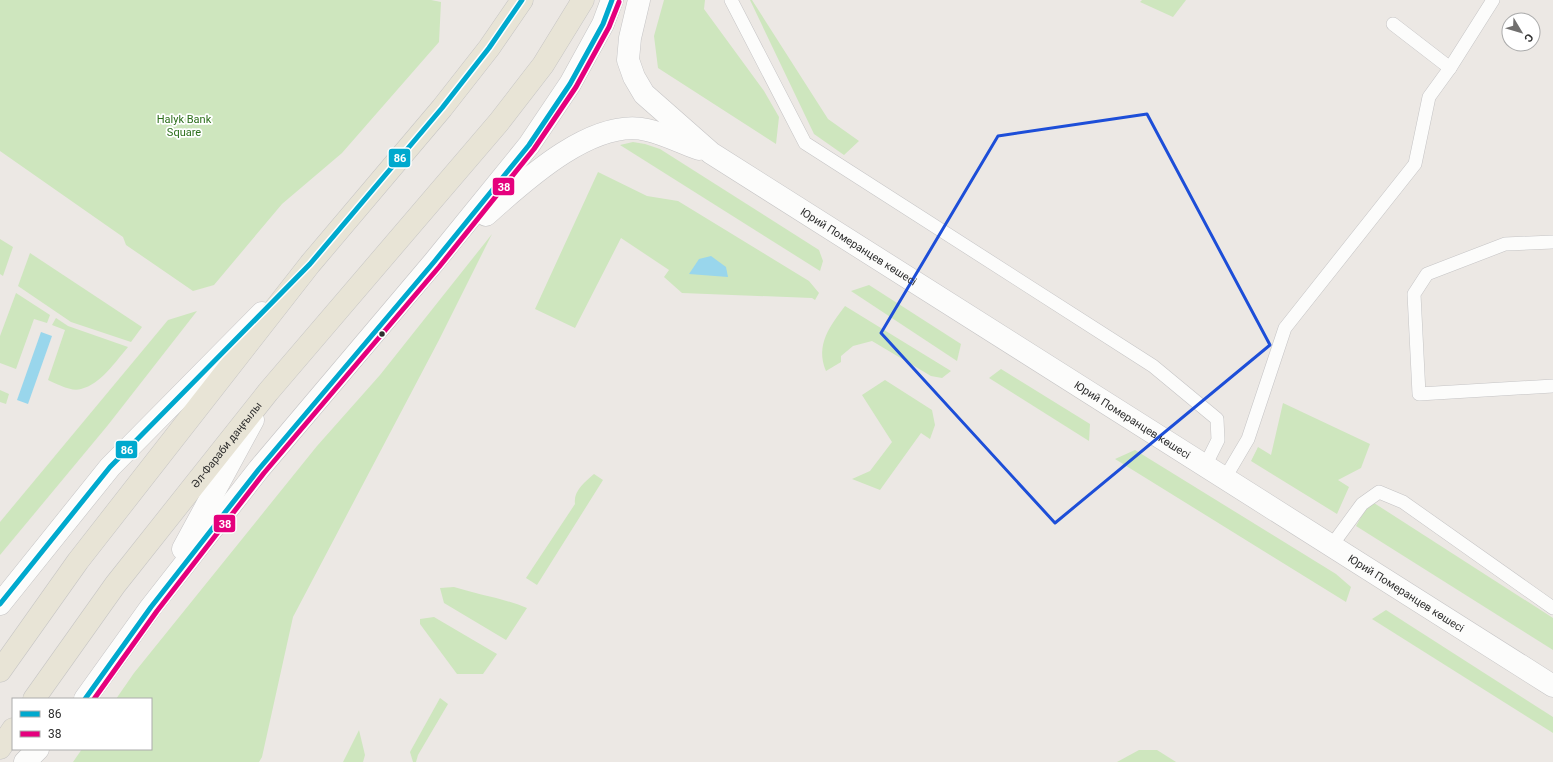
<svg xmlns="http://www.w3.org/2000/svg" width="1553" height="762" viewBox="0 0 1553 762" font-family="Roboto,sans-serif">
<rect width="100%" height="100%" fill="#ece8e4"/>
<g fill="#cee6be">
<polygon points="0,0 431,0 441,2 439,42 342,153 282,204 214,285 193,291 126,245 123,237 0,151"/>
<polygon points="664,0 705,0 704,9 764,91 779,117 776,144 658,68 654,36"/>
<polygon points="750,0 752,0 828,119 859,141 844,155 814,134"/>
<polygon points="1142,0 1186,0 1173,17 1140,2"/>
<polygon points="633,142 645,144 660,149 819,250 823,261 820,271 620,145"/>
<polygon points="598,172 647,196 678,201 809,281 819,293 815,300 812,298 682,293 664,277 669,270 621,238 575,328 535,309"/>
<polygon points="492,234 439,340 293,617 262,757 259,762 73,762 82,749 151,749 151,699 116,699 134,673 317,446 380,375"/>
<polygon points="0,239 13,247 3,276 0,274"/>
<polygon points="30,253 142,327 131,342 71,322 18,286"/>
<polygon points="869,285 961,344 957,361 851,291"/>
<polygon points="16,293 50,315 47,323 34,319 16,369 0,363 0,336"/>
<path d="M845,306L951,371L942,378L931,376L872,341L853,346L841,356V362L826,371C815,345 830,326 845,306Z"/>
<polygon points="197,311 108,425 0,555 0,522 168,320"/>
<path d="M56,318L68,326L128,347C115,362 101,384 81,389C71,392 57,384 48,380L65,330L52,325Z"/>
<polygon points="1001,369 1090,424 1089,441 989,378"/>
<polygon points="885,380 932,410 935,425 930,439 921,433 880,490 852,479 870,471 892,442 862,395"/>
<polygon points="0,390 9,394 6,404 0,402"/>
<polygon points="1283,403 1370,444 1361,468 1338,480 1349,487 1337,514 1251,461 1258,447 1271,455"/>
<polygon points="1135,450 1336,574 1351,587 1346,602 1115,459"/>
<path d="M594,474L603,480L537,585L526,578L575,504C573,491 585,482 594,474Z"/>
<polygon points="1374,503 1553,618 1553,650 1356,526 1365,510"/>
<path d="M454,587C479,595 503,598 527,608L506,640L444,603L440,588Z"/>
<polygon points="1386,610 1553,717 1553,733 1372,619"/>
<polygon points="434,617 497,654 483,674 457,674 420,624 420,619"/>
<polygon points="440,698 448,704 418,755 416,762 413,762 410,752"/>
<polygon points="359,730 365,755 363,762 343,762"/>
<polygon points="1139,750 1157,750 1176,762 1117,762"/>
</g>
<g fill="#99d6ec">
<polygon points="711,256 726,267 728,277 689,274 699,259"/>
<polygon points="41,332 52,336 28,404 17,400"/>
</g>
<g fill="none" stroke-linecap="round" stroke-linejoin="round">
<g stroke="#c5c4c5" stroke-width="14">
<g id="lane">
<polyline points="731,0 805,143 1153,366 1217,419 1218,440 1205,466"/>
<polyline points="1393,24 1450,68"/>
<polyline points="1553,242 1505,244 1427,274 1414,294 1419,394 1553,386"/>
<polyline points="1225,478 1248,439 1285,328 1415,164 1429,97 1450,68 1493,0"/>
<polyline points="1332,545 1362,504 1379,492 1403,502 1553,608"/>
</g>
</g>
<g stroke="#c5c4c5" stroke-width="23">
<g id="secondary">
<path id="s1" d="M639,0L630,38L628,60L634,77L644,94L711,153L1553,686"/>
<path d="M486,215C524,181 593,117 647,130C665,134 682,143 699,149"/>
<polyline points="183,549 253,420"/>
<polyline points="0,604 110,467 262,313"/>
<polyline points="85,699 151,607 259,469 434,262 529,145 570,84 603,24 612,0"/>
<polyline points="25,762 38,749"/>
</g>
</g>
<g stroke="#c6c5c4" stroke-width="23">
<g id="primary">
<polyline points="0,671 78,561 310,264 442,108 489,48 522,0"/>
<path id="s2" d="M34,699L115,585L268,392L499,122L543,65L583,0"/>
<polyline points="0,748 13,729"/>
</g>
</g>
<use href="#lane" stroke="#fcfcfb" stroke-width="13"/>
<use href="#secondary" stroke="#fcfcfb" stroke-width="22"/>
<use href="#primary" stroke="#e8e4d6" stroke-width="22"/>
<g stroke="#fff" stroke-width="8">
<g id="bus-1">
<polyline points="0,604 110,467 310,264 442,108 489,48 522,0"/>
<polyline points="85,699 151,607 259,469 434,262 529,145 570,84 603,24 612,0"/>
</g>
</g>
<g stroke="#fff" stroke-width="8">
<polyline id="bus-2" points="94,699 157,611 264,473 439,267 534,149 576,87 609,27 619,2"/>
</g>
<use href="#bus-1" stroke="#00a9ce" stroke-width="5"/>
<use href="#bus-2" stroke="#e5007d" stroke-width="5"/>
</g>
<path fill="none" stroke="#1d4ed8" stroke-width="3" stroke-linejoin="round" d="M1147,114L1270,345L1055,523L881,333L998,136Z"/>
<circle fill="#2e2e2e" stroke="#fff" stroke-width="1.5" cx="382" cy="334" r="3.5"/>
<g text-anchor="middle" stroke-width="3.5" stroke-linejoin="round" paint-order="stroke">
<g font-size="11" fill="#2c6e1b" stroke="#fff">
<text x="184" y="123">Halyk Bank<tspan x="184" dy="13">Square</tspan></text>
</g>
<g font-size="11" fill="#2e2e2e" stroke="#fff">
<text dy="4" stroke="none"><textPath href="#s1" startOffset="363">Юрий Померанцев көшесі</textPath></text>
<text dy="4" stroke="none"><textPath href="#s1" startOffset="687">Юрий Померанцев көшесі</textPath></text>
<text dy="4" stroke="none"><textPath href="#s2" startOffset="319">Әл-Фараби даңғылы</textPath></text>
<text dy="4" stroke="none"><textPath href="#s1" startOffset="1011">Юрий Померанцев көшесі</textPath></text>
</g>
</g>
<g stroke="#fff" stroke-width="1.5">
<rect x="388" y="148" width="23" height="20" rx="4" fill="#00a9ce"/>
<rect x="492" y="177" width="23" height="19" rx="4" fill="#e5007d"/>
<rect x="115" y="440" width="23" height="19" rx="4" fill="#00a9ce"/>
<rect x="213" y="514" width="23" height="19" rx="4" fill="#e5007d"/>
</g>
<g font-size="11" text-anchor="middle" font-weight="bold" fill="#fff">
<text x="400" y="162">86</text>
<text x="504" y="191">38</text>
<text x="127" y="454">86</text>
<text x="225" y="528">38</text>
</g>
<rect x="12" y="698" width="140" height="52" fill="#ffffff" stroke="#ababab"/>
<rect x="20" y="711" width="20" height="6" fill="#00a9ce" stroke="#ababab"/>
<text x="48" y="718" font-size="12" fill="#2e2e2e">86</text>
<rect x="20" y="731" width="20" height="6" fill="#e5007d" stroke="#ababab"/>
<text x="48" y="738" font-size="12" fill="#2e2e2e">38</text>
<g transform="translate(1521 32) rotate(128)"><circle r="19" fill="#ffffff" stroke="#ababab"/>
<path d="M0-3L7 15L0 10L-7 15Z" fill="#706f6e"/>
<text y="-6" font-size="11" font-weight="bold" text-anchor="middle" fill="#2e2e2e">С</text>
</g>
</svg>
